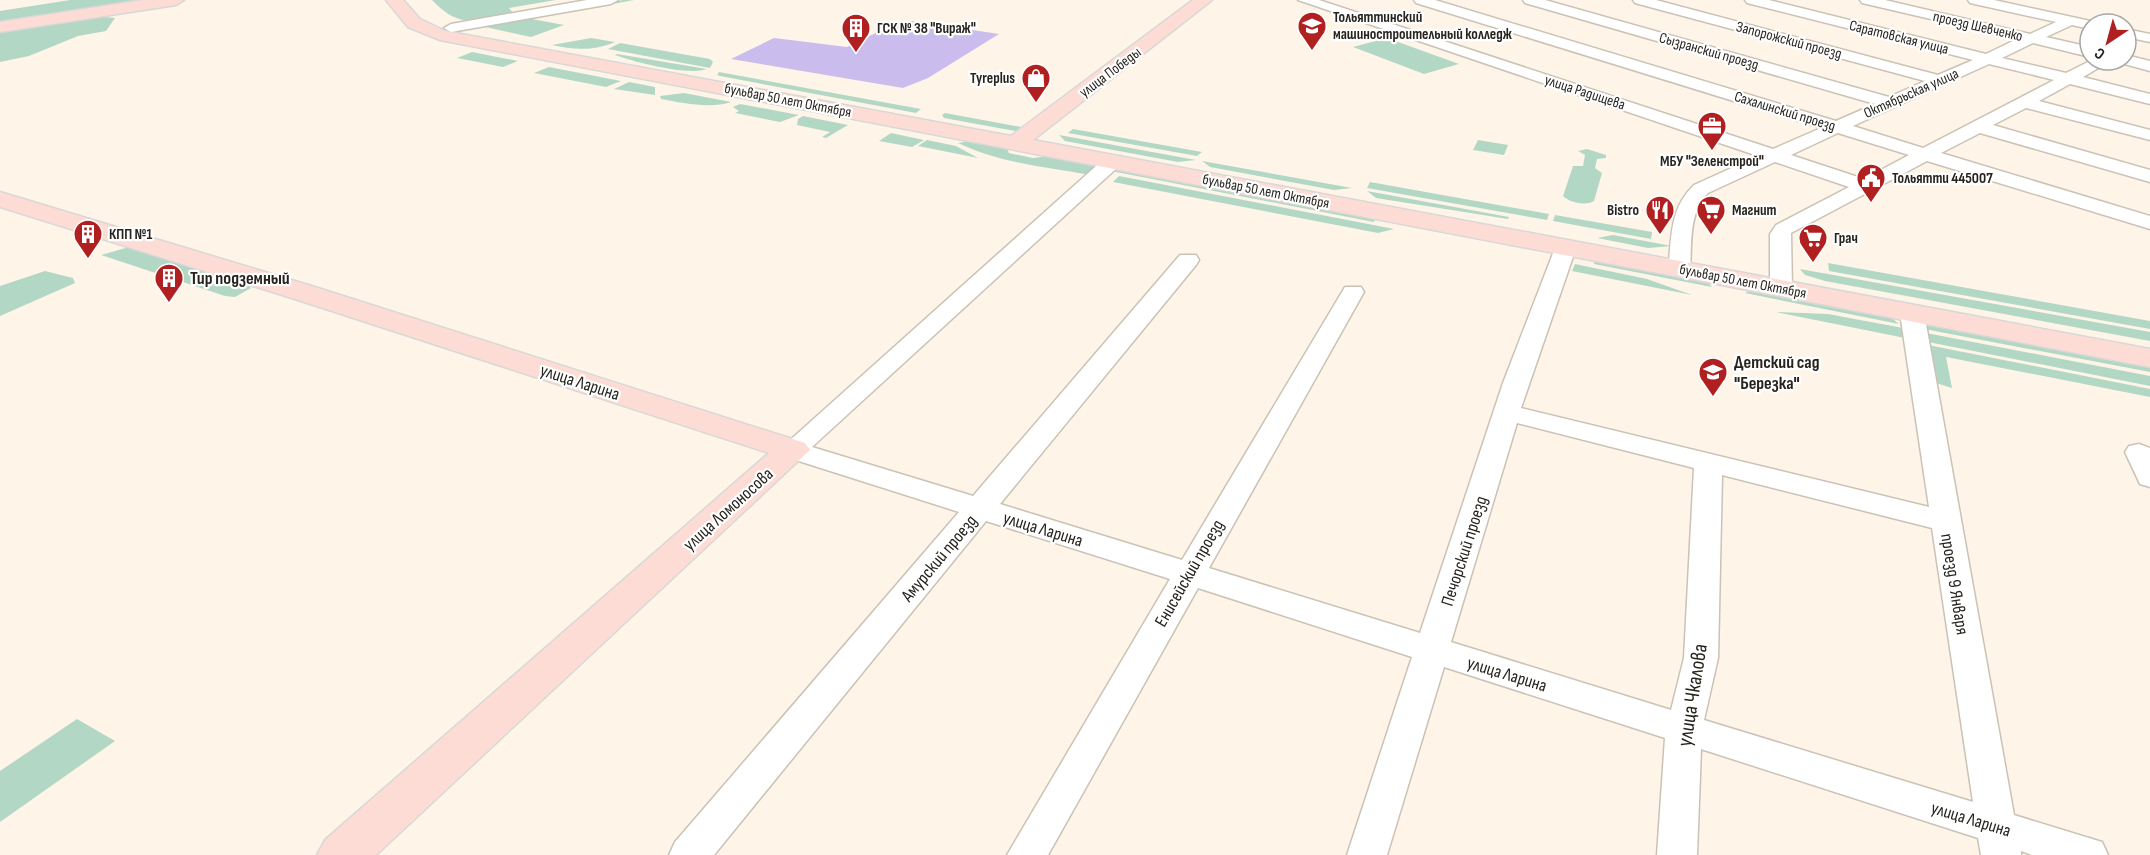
<svg xmlns="http://www.w3.org/2000/svg" width="2150" height="855" viewBox="0 0 2150 855" font-family="'Sofia Sans Condensed',sans-serif">
<rect width="100%" height="100%" fill="#fef5e8"/>
<g fill="#b2d8c5">
<polygon points="70,0 166,0 0,25 0,11"/>
<path d="M432,0H556L509,8L514,14C478,21 460,30 432,0Z"/>
<polygon points="623,0 634,0 532,19 564,25 531,37 481,26"/>
<polygon points="104,17 115,18 106,31 78,36 29,56 0,62 0,32"/>
<path d="M591,38L615,42C595,51 573,50 552,45Z"/>
<polygon points="1387,38 1459,64 1424,74 1353,47"/>
<polygon points="620,43 710,59 713,62 710,68 608,49"/>
<polygon points="472,52 518,61 503,67 457,58"/>
<path d="M617,54L707,69C687,76 634,62 615,55Z"/>
<polygon points="549,67 621,81 606,87 534,73"/>
<polygon points="719,72 921,109 916,113 720,76 717,75"/>
<polygon points="629,82 655,87 655,95 614,89"/>
<path d="M684,93L731,102C711,109 682,103 661,99L660,96Z"/>
<polygon points="740,104 799,115 780,122 735,113 739,111 733,107"/>
<polygon points="945,113 1032,129 1015,131 944,118 942,115"/>
<polygon points="803,116 848,125 826,138 822,137 830,132 797,125 798,119"/>
<polygon points="1073,129 1202,152 1197,156 1068,133"/>
<polygon points="891,133 924,140 912,147 879,141"/>
<polygon points="1059,135 1196,160 1178,162 1065,141"/>
<polygon points="927,140 956,146 978,158 918,146"/>
<polygon points="1478,140 1508,145 1504,155 1473,150"/>
<path d="M971,141L1007,148L1009,153L1033,158L1058,155L1093,164L1096,167L1090,175C1046,167 999,163 958,143Z"/>
<path d="M1587,149L1606,155V158L1597,159L1595,168L1602,173L1594,201C1586,206 1570,203 1563,196L1573,166H1583L1585,155L1578,151Z"/>
<polygon points="1202,161 1352,188 1334,190 1210,167"/>
<polygon points="1117,169 1376,218 1374,222 1111,171"/>
<polygon points="1119,176 1394,229 1378,233 1113,182"/>
<polygon points="1370,182 1549,214 1547,220 1367,188"/>
<polygon points="1367,191 1509,217 1508,219 1376,198"/>
<polygon points="1555,215 1652,232 1651,239 1553,221"/>
<polygon points="1613,235 1672,246 1648,248 1597,238"/>
<polygon points="129,247 248,285 251,288 235,297 225,296 101,255"/>
<polygon points="1595,258 1704,279 1712,287 1594,264"/>
<polygon points="1828,263 2150,321 2150,329 1829,271"/>
<polygon points="1575,264 1647,279 1692,295 1572,271"/>
<polygon points="1800,269 2150,332 2150,341 1825,281 1805,275"/>
<polygon points="45,271 73,278 75,283 0,316 0,286"/>
<polygon points="1751,290 1888,315 1899,324 1745,293"/>
<polygon points="1776,312 1828,314 1903,328 1905,338"/>
<polygon points="1926,321 2150,362 2150,372 1919,328"/>
<polygon points="1921,332 2150,376 2150,386 1923,341"/>
<polygon points="1923,344 2150,389 2150,397 1946,357 1952,388 1936,383"/>
<polygon points="77,719 115,741 0,822 0,771"/>
</g>
<polygon fill="#cabced" points="912,21 999,34 928,78 903,88 731,59 774,38 847,47 898,22"/>
<g fill="none" stroke-linecap="round" stroke-linejoin="round">
<g stroke="#cac2b5" stroke-width="3">
<g id="minor">
<polygon points="587,0 618,0 611,4 451,32 444,28 451,24"/>
<path d="M1298,0H1319L1773,149L1821,128L1416,3L1414,0H1435L1836,121L1875,104L1525,3L1523,0H1545L1889,97L1925,81L1635,3L1633,0H1656L1938,75L1973,60L1747,3L1745,0H1769L1986,54L2017,39L1862,3L1860,0H1885L2030,34L2056,22L1970,3L1968,0H1994L2095,22L2097,24H2090V29L2072,25L2046,37L2090,47V57L2033,43L2002,58L2066,73L2092,60H2112L2083,77L2150,94V104L2070,84L2039,101L2150,130V140L2026,108L1993,125L2150,170V182L1980,133L1941,153L2150,216V229L1927,161L1791,233L1792,289L1789,294H1773L1770,289V234L1776,225L1849,187L1775,162L1708,193C1688,214 1692,243 1690,270L1687,275H1671L1668,270C1672,238 1669,209 1694,185L1758,156ZM1989,64L2054,80L1923,148L1853,126ZM1838,133L1909,155L1864,179L1791,155Z"/>
<polygon points="2126,29 2150,34 2150,42 2126,37"/>
<polygon points="2126,55 2150,61 2150,71 2121,63 2118,60 2126,60"/>
<path d="M1112,156L1119,158L1121,162L1119,166L812,447L973,496L1180,255H1196L1199,260L1196,265L1000,504L1182,560L1342,292L1345,287H1361L1364,292L1209,568L1420,633L1503,383L1557,243H1573L1576,248L1521,408L1929,507L1900,313L1904,308H1920L1924,313L2014,815L2102,842L2108,855H2032L2021,851V855H1981L1978,838L1701,749L1697,855H1657L1665,738L1444,667L1387,855H1347L1412,657L1198,588L1048,855H1007L1170,579L986,521L714,855H669L675,842L959,512L783,456L779,450L1105,158ZM1517,423L1694,468L1684,658L1671,710L1451,642ZM1722,475L1932,528L1973,802L1704,720L1718,658Z"/>
<polygon points="2139,444 2150,448 2150,487 2140,484 2125,452 2129,446"/>
</g>
</g>
<g stroke="#d8d8d7" stroke-width="3">
<g id="major">
<polygon points="143,0 184,0 176,5 0,32 0,22"/>
<polygon points="386,0 403,0 420,19 445,31 1011,136 1193,0 1212,0 1033,140 2150,349 2150,367 440,40 408,27"/>
<polygon points="0,192 318,288 805,443 810,450 376,855 317,855 325,840 769,453 298,300 0,207"/>
</g>
</g>
<use href="#minor" fill="#fff" fill-rule="evenodd"/>
<use href="#major" fill="#fedcd6" fill-rule="evenodd"/>
</g>
<defs>
<g id="university-pin" transform="scale(1.5)"><path d="M0 17L-7.5 6A9.5 9.5 0 1 1 7.5 6Z" fill="#b12021" stroke="#fff"/><path d="M0-5L7-2L0 1L-7-2ZM-4 1L0 2.5L4 1V4Q0 6-4 4Z" fill="#fff"/></g>
<g id="building-pin" transform="scale(1.5)"><path d="M0 17L-7.5 6A9.5 9.5 0 1 1 7.5 6Z" fill="#b12021" stroke="#fff"/><path d="M-4-6H4V6H1V3H-1V6H-4ZM-2.5-4.3h1.7v1.8h-1.7ZM.8-4.3h1.7v1.8H.8ZM-2.5-1h1.7V.8h-1.7ZM.8-1h1.7V.8H.8Z" fill="#fff"/></g>
<g id="shop-pin" transform="scale(1.5)"><path d="M0 17L-7.5 6A9.5 9.5 0 1 1 7.5 6Z" fill="#b12021" stroke="#fff"/><path d="M-5-2.5h2.3a2.7 3.5 0 0 1 5.4 0H5L5.5 6h-11ZM-1.5-2.5h3a1.5 2.3 0 0 0-3 0Z" fill="#fff"/></g>
<g id="office-pin" transform="scale(1.5)"><path d="M0 17L-7.5 6A9.5 9.5 0 1 1 7.5 6Z" fill="#b12021" stroke="#fff"/><path d="M-6-3h4V-5.5h4V-3h4V5H-6ZM-1-4.5V-3h2v-1.5ZM-6 0V1H6V0Z" fill="#fff"/></g>
<g id="civic-pin" transform="scale(1.5)"><path d="M0 17L-7.5 6A9.5 9.5 0 1 1 7.5 6Z" fill="#b12021" stroke="#fff"/><path d="M-.6-6.5H3V-4.5H.6V-3L4-1V1h2V6H-6V1h2V-1L-.6-3ZM-1.2 2.5V6h2.4V2.5Z" fill="#fff"/></g>
<g id="restaurant-pin" transform="scale(1.5)"><path d="M0 17L-7.5 6A9.5 9.5 0 1 1 7.5 6Z" fill="#b12021" stroke="#fff"/><path d="M-5-6h1v4h1v-4h1v4h1v-4h1v5L-1.5 .5V6h-2V.5L-5-1ZM5-6V6H3V1.5H1.5Q1.5-4 5-6Z" fill="#fff"/></g>
<g id="supermarket-pin" transform="scale(1.5)"><path d="M0 17L-7.5 6A9.5 9.5 0 1 1 7.5 6Z" fill="#b12021" stroke="#fff"/><path d="M-6-5.5h2.5l.6 2H6L4.5 2H-2.5L-4.4-4H-6ZM-1.5 3.2a1.3 1.3 0 1 0 .1 0ZM3 3.2a1.3 1.3 0 1 0 .1 0Z" fill="#fff"/></g>
<g id="school-pin" transform="scale(1.5)"><path d="M0 17L-7.5 6A9.5 9.5 0 1 1 7.5 6Z" fill="#b12021" stroke="#fff"/><path d="M0-5L7-2L0 1L-7-2ZM-4 1L0 2.5L4 1V4Q0 6-4 4Z" fill="#fff"/></g>
</defs>
<g fill-rule="evenodd">
<use href="#university-pin" x="1312" y="26"/>
<use href="#building-pin" x="856" y="28"/>
<use href="#shop-pin" x="1036" y="78"/>
<use href="#office-pin" x="1712" y="126"/>
<use href="#civic-pin" x="1871" y="178"/>
<use href="#restaurant-pin" x="1660" y="210"/>
<use href="#supermarket-pin" x="1711" y="210"/>
<use href="#building-pin" x="88" y="234"/>
<use href="#supermarket-pin" x="1813" y="238"/>
<use href="#building-pin" x="169" y="278"/>
<use href="#school-pin" x="1713" y="372"/>
</g>
<g text-anchor="middle" stroke-width="4.5" stroke-linejoin="round" paint-order="stroke">
<g font-size="15" font-weight="bold" fill="#27241f" stroke="#fff" text-anchor="start">
<text x="1333" y="22">Тольяттинский<tspan x="1333" dy="17">машиностроительный колледж</tspan></text>
<text x="877" y="33">ГСК № 38 "Вираж"</text>
<text x="1015" y="83" text-anchor="end">Tyreplus</text>
<text x="1712" y="166" text-anchor="middle">МБУ "Зеленстрой"</text>
<text x="1892" y="183">Тольятти 445007</text>
<text x="1639" y="215" text-anchor="end">Bistro</text>
<text x="1732" y="215">Магнит</text>
<text x="109" y="239">КПП №1</text>
<text x="1834" y="243">Грач</text>
</g>
<g font-size="15" fill="#27241f" stroke="#fff">
<text transform="translate(1978 26) rotate(13)" y="5">проезд Шевченко</text>
<text transform="translate(1899 37) rotate(14)" y="5">Саратовская улица</text>
<text transform="translate(1789 40) rotate(15)" y="5">Запорожский проезд</text>
<text transform="translate(1709 51) rotate(16)" y="5">Сызранский проезд</text>
<text transform="translate(1110 72) rotate(-37)" y="5">улица Победы</text>
<text transform="translate(1585 92) rotate(18)" y="5">улица Радищева</text>
<text transform="translate(1911 93) rotate(-24)" y="5">Октябрьская улица</text>
<text transform="translate(788 100) rotate(11)" y="5">бульвар 50 лет Октября</text>
<text transform="translate(1785 111) rotate(17)" y="5">Сахалинский проезд</text>
<text transform="translate(1266 191) rotate(11)" y="5">бульвар 50 лет Октября</text>
<text transform="translate(1743 281) rotate(11)" y="5">бульвар 50 лет Октября</text>
</g>
<g font-size="18" font-weight="bold" fill="#27241f" stroke="#fff" text-anchor="start">
<text x="190" y="284">Тир подземный</text>
<text x="1734" y="368">Детский сад<tspan x="1734" dy="21">"Березка"</tspan></text>
</g>
<g font-size="18" fill="#27241f" stroke="#fff">
<text transform="translate(580 382) rotate(18)" y="6">улица Ларина</text>
<text transform="translate(728 509) rotate(-42)" y="6">улица Ломоносова</text>
<text transform="translate(1043 529) rotate(17)" y="6">улица Ларина</text>
<text transform="translate(1464 551) rotate(-72)" y="6">Печорский проезд</text>
<text transform="translate(939 558) rotate(-50)" y="6">Амурский проезд</text>
<text transform="translate(1189 573) rotate(-60)" y="6">Енисейский проезд</text>
<text transform="translate(1955 584) rotate(81)" y="6">проезд 9 Января</text>
<text transform="translate(1507 674) rotate(17)" y="6">улица Ларина</text>
<text transform="translate(1971 819) rotate(17)" y="6">улица Ларина</text>
</g>
<g font-size="21" fill="#27241f" stroke="#fff">
<text transform="translate(1692 695) rotate(-81)" y="7">улица Чкалова</text>
</g>
</g>
<g transform="translate(2108 42) rotate(216)"><circle r="28" fill="#ffffff" stroke="#a9a7a5" stroke-width="1.5"/>
<path d="M0-4.5L10 22L0 15L-10 22Z" fill="#b12021"/>
<text y="-9" font-size="16" font-weight="bold" text-anchor="middle" fill="#27241f">С</text>
</g>
</svg>
